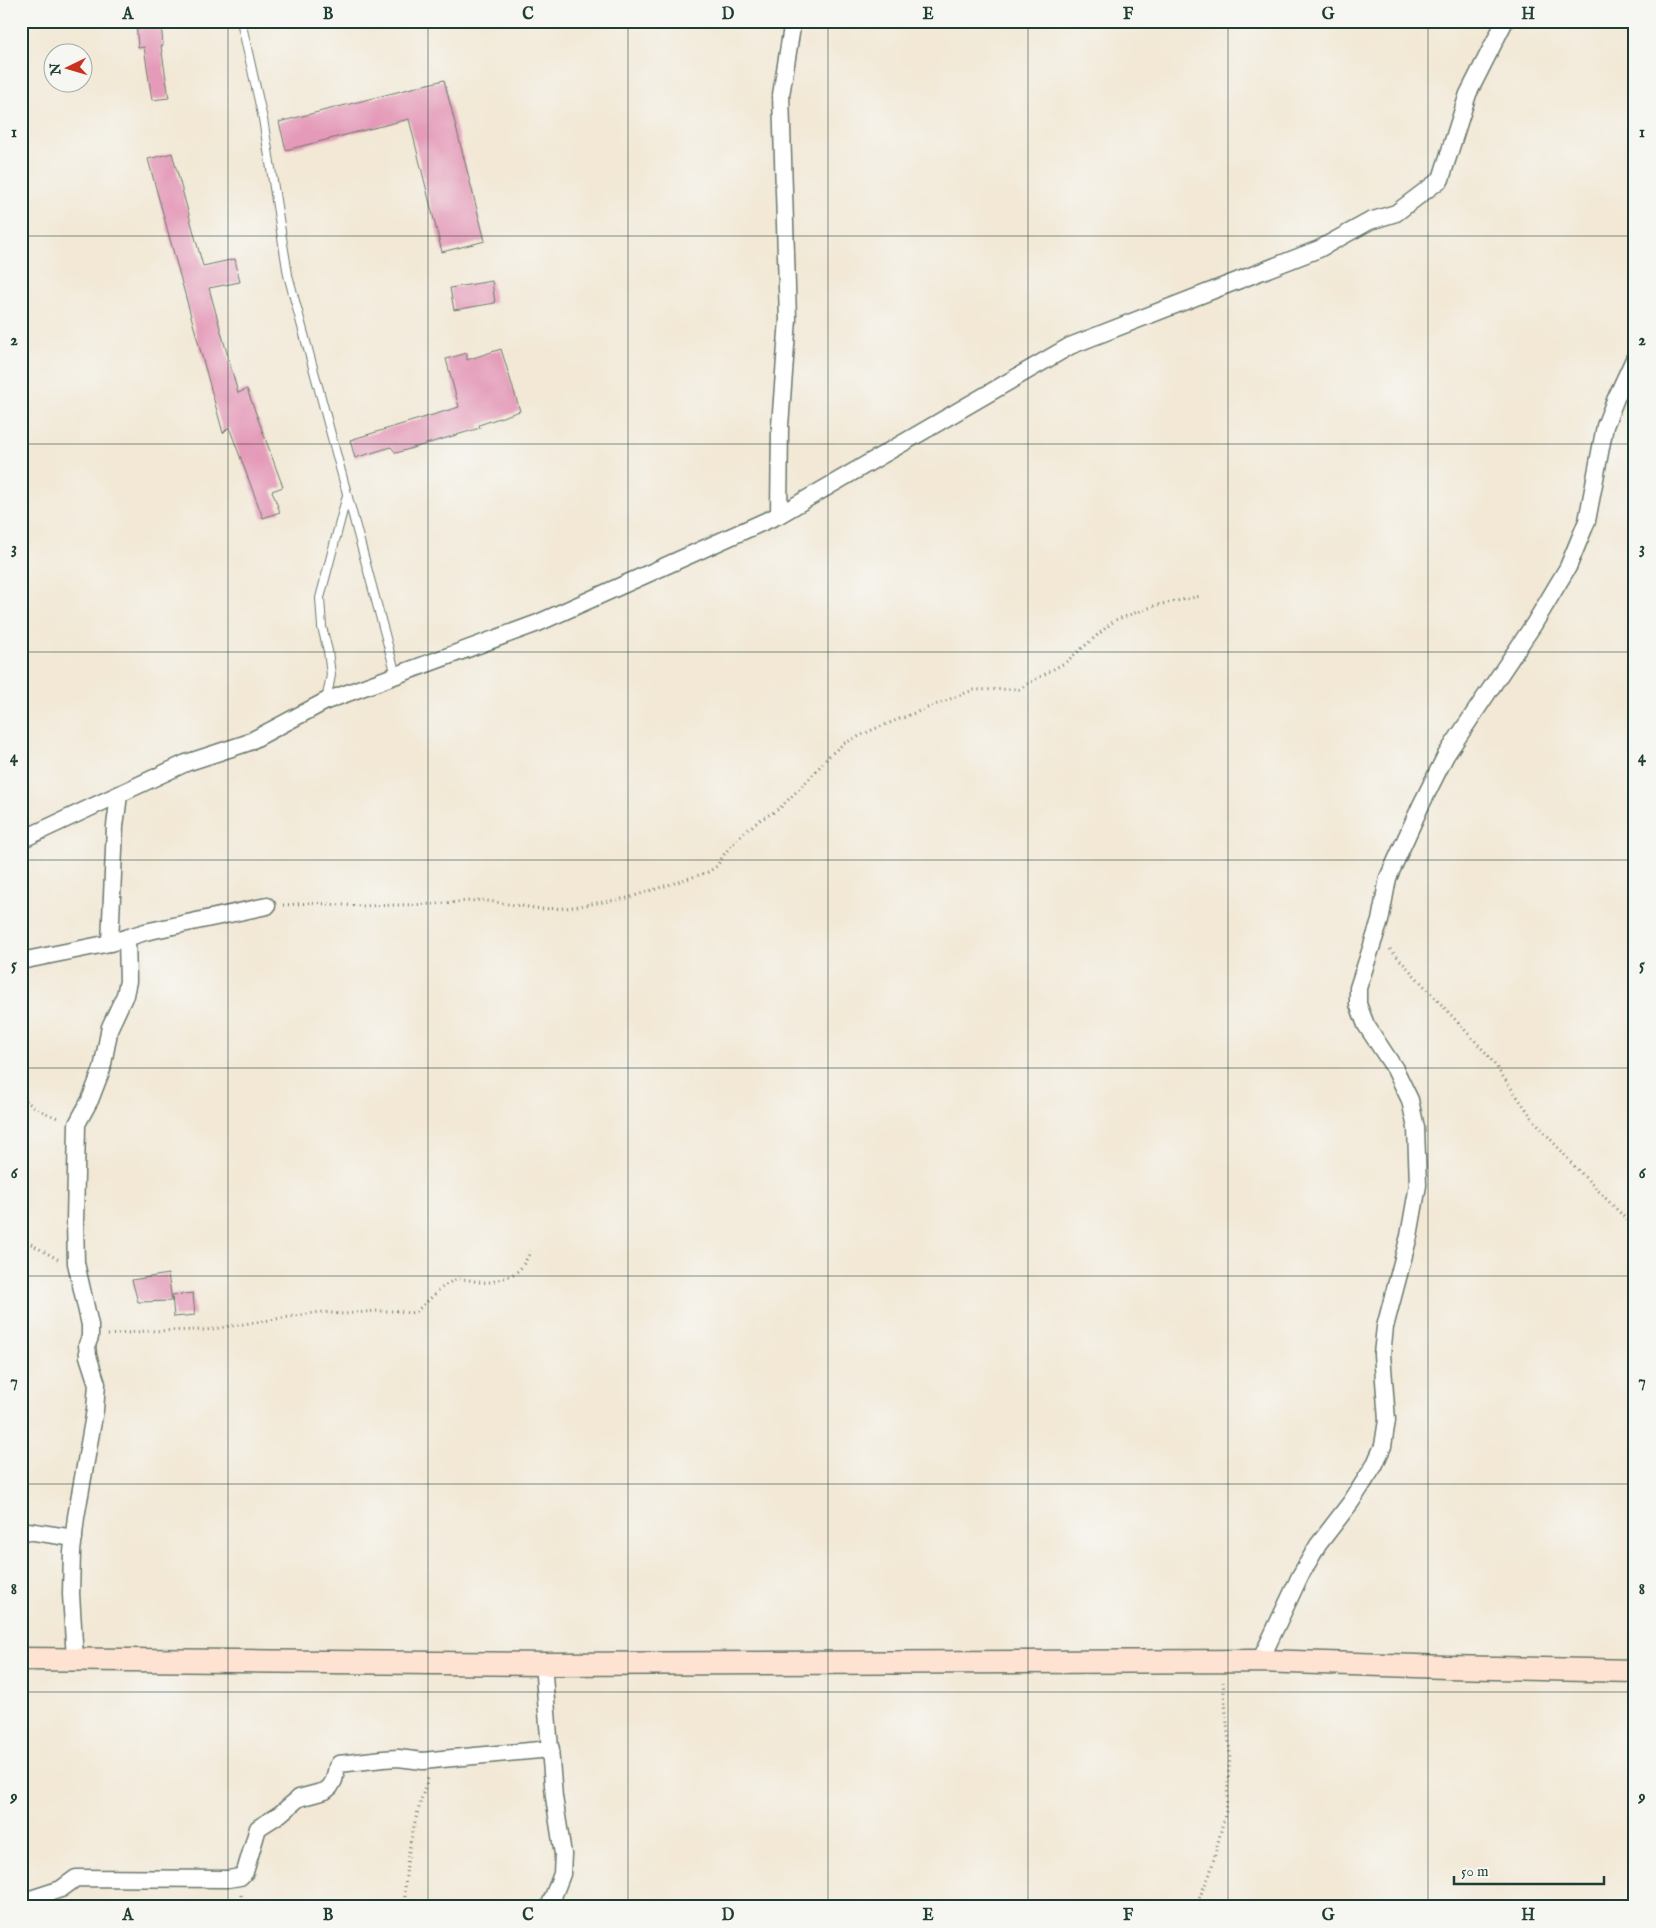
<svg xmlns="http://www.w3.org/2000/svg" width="1656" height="1928" viewBox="0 0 1656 1928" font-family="'IM FELL English',serif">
<rect width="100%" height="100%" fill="#f6f6f2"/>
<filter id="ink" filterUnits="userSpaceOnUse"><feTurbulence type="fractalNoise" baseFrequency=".02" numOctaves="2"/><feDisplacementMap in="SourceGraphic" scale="10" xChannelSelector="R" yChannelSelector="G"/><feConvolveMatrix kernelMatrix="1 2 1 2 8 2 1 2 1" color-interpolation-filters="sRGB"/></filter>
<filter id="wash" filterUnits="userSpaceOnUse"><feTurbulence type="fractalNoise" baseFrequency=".0096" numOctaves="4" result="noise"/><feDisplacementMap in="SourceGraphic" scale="20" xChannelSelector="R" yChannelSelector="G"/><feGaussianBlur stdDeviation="1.12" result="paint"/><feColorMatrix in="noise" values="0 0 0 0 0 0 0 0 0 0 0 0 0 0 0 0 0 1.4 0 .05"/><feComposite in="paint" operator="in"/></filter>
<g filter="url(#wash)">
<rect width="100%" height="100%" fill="#f2e8d5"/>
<g id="blocks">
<g fill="#e49ab8">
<polygon points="136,21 161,21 163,46 161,46 169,98 152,100 144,47 138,48"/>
<polygon points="444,80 485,241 442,252 409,119 286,150 279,122"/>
<polygon points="172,153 203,266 235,259 240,282 209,288 238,393 247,389 283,487 272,491 280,512 263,518 229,427 223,433 148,159"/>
<polygon points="492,281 495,303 454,310 450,288"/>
<polygon points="501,349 520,411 479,425 480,428 396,453 391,447 355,458 350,440 459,407 446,359 467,353 467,360"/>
<polygon points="168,1274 172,1301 138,1302 132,1280"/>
<polygon points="193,1293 195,1315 174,1317 172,1295"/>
</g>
</g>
</g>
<g filter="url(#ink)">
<use href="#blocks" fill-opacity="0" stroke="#69796c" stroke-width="1"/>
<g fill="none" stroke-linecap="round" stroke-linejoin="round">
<g stroke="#69796c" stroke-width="10">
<g id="service">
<polyline points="241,21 263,119 288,275 396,675"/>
<polyline points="326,701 331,675 328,651 322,627 320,598 347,495"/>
</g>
</g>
<g stroke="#69796c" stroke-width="19">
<g id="minor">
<polyline points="779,515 780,426 788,319 781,95 793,21"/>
<polyline points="21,840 186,763 247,743 326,701 538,623 779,515 1070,346 1319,249 1370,221 1396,213 1441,179 1468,94 1505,21"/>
<polyline points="110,943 115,826 119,795"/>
<polyline points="21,961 110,943 145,932 267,906"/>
<polyline points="21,1530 74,1538"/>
<polyline points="75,1659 71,1594 72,1552 76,1517 95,1410 97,1384 88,1356 87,1345 90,1337 90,1325 76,1263 75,1222 77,1124 90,1100 102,1069 110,1027 125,995 128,981 127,938"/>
<polyline points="1260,1661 1300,1576 1318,1545 1351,1502 1374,1466 1383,1446 1387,1420 1382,1354 1385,1327 1409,1236 1418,1185 1416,1128 1410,1100 1395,1069 1366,1025 1358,1004 1358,988 1380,921 1388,878 1421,805 1446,755 1534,624 1568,567 1587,521 1605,426 1616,398 1635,357"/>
<polyline points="543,1664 554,1797 563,1854 562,1874 549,1907"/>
<polyline points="21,1902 61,1889 76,1878 228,1879 240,1877 245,1872 258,1828 280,1814 299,1798 325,1791 330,1787 334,1780 337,1767 339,1764 383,1759 398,1758 423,1761 442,1759 551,1749"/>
</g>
</g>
<g stroke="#69796c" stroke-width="25">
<polyline id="secondary" points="21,1659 543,1664 1260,1661 1447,1667 1635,1671"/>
</g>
<g stroke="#69796c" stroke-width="3" stroke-dasharray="1 4" stroke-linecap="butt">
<polyline points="283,905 310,903 361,906 435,904 481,900 542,909 566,908 628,898 708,872 717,866 725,853 741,835 760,820 779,809 809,779 829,756 843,744 874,729 973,690 1019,689 1066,662 1115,620 1157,605 1201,596"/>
<polyline points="1390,949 1487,1054 1533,1119 1574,1166 1635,1228"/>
<polyline points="21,1098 39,1110 60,1119"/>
<polyline points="21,1244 31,1244 59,1260"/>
<path d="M108,1335L146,1331L206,1330L320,1312L343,1314L378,1311H399L409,1313L415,1312C429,1302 439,1286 455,1280C464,1277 473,1282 482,1282C489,1283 494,1281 501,1279C520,1273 521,1269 531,1251"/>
<polyline points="241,1895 241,1907"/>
<path d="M405,1907C404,1872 410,1837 420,1804C422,1795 426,1787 428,1778"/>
<polyline points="1195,1907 1210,1874 1226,1811 1230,1754 1223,1682"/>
</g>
<use href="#service" stroke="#fff" stroke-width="8"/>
<use href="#minor" stroke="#fff" stroke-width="16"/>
<use href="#secondary" stroke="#fee3d2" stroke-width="22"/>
</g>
</g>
<path fill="none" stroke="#1f3d34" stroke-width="1" stroke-opacity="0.55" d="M228,21V1907M428,21V1907M628,21V1907M828,21V1907M1028,21V1907M1228,21V1907M1428,21V1907M21,236H1635M21,444H1635M21,652H1635M21,860H1635M21,1068H1635M21,1276H1635M21,1484H1635M21,1692H1635"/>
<rect width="1656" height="1928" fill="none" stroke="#f6f6f2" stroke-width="55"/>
<g transform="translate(68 68) rotate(265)"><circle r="24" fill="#f6f6f2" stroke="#a0aca6"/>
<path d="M0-4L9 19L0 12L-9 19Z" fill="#c8321e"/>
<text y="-8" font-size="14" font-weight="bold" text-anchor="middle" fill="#1f3d34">N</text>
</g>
<path d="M1454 1876v8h150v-8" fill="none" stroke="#1f3d34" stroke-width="2.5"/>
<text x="1461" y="1876" font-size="15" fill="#1f3d34" stroke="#f6f6f2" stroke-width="4" paint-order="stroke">50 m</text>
<rect x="28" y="28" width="1600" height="1872" fill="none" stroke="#1f3d34" stroke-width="2"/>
<g font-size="16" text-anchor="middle" font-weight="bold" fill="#1f3d34">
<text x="128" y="19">A</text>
<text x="328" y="19">B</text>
<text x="528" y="19">C</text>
<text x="728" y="19">D</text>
<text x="928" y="19">E</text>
<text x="1128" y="19">F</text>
<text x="1328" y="19">G</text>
<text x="1528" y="19">H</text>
<text x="14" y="137">1</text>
<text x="1642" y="137">1</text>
<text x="14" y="345">2</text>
<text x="1642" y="345">2</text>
<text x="14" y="553">3</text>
<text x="1642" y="553">3</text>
<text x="14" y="762">4</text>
<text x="1642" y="762">4</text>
<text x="14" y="970">5</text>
<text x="1642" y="970">5</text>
<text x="14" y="1178">6</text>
<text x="1642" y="1178">6</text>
<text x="14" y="1386">7</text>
<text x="1642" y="1386">7</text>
<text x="14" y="1594">8</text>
<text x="1642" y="1594">8</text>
<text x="14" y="1802">9</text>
<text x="1642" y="1802">9</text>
<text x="128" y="1920">A</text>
<text x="328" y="1920">B</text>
<text x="528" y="1920">C</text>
<text x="728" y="1920">D</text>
<text x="928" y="1920">E</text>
<text x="1128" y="1920">F</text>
<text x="1328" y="1920">G</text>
<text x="1528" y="1920">H</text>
</g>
</svg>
